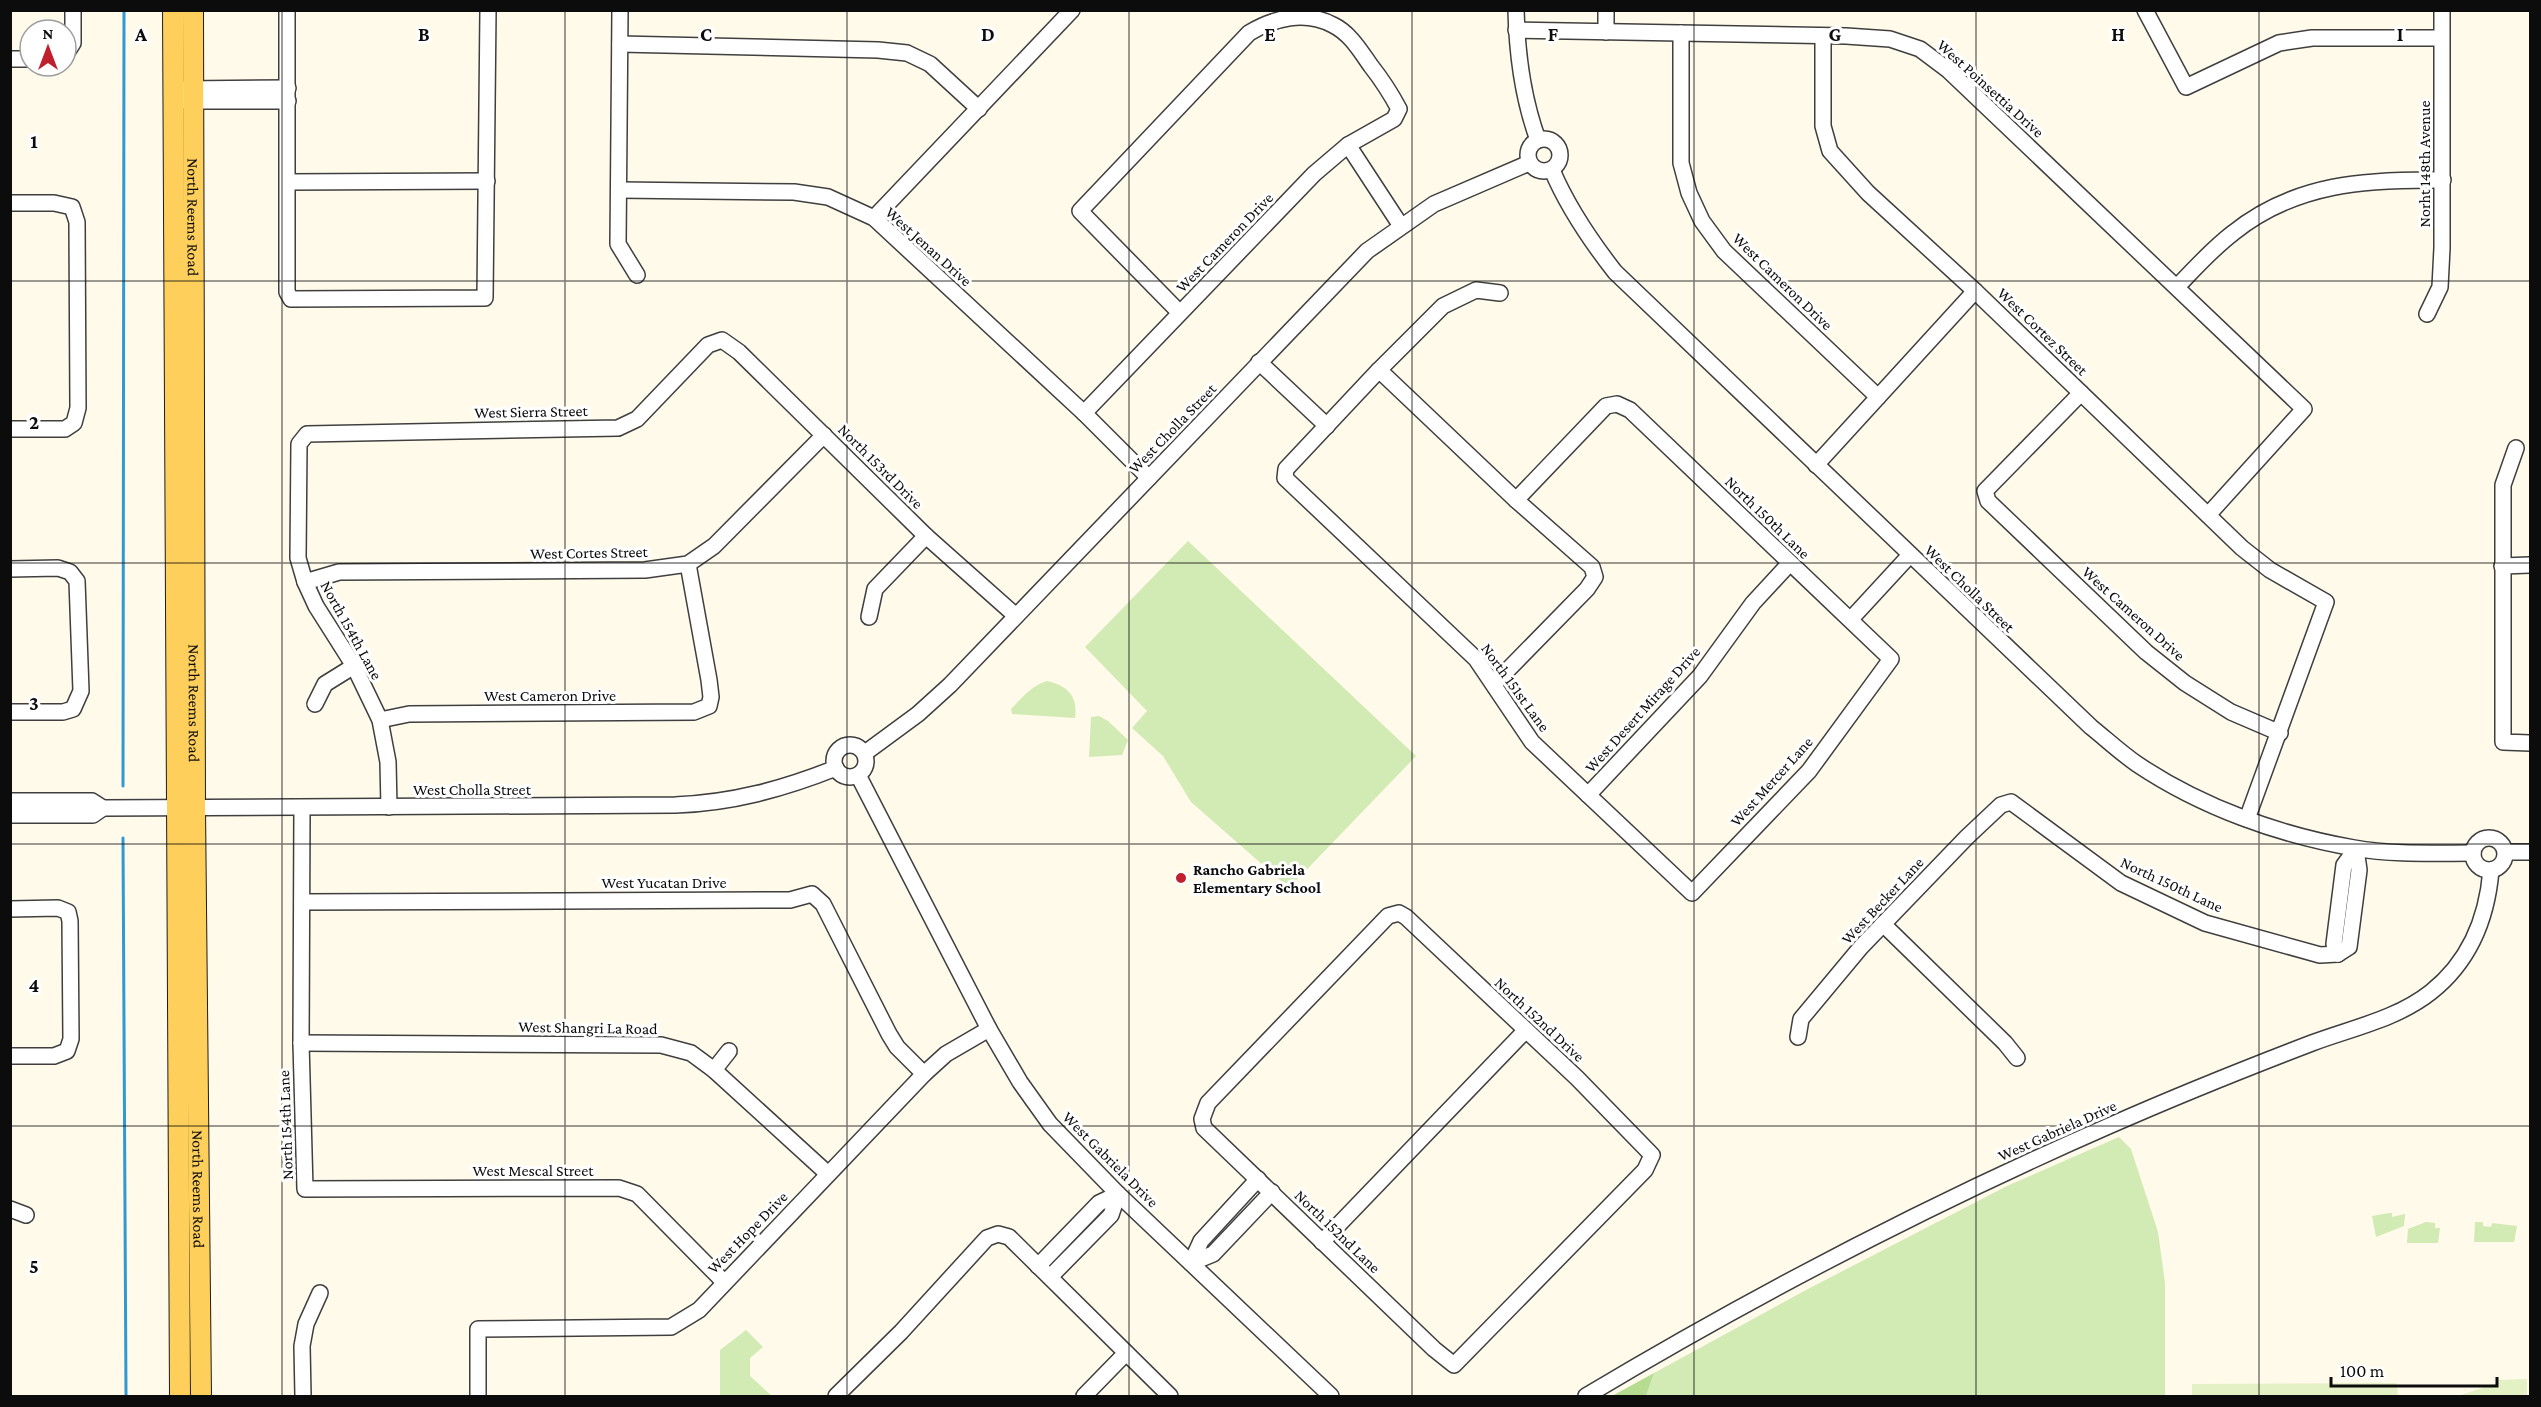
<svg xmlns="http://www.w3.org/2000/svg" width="2541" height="1407" viewBox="0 0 2541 1407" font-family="'Crimson Pro',serif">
<rect width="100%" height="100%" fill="#fffaea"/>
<g fill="#d2eab3">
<polygon points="1188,541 1416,756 1289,888 1191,802 1163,756 1132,728 1147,711 1085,647"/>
<path d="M1047,681C1068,686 1078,696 1075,718L1012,714L1011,709C1022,698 1031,686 1047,681Z"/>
<polygon points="1099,716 1108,721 1128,740 1122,755 1089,757 1091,717"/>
<polygon points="2119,1137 2131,1149 2158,1232 2165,1283 2165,1396 1646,1396 1654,1373 1806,1290 2007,1186"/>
<polygon points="2389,1213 2392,1213 2392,1217 2405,1214 2404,1226 2376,1237 2372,1216"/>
<polygon points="2426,1222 2435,1223 2435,1228 2440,1228 2438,1243 2407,1243 2408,1229"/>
<polygon points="2475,1222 2483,1222 2483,1226 2491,1227 2492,1223 2517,1226 2514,1242 2474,1242"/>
<polygon points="746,1330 763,1347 750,1358 750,1376 772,1396 720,1396 720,1350"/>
</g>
<polygon fill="#b6dc92" points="1654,1373 1646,1396 1612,1396"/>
<g fill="#e4f1c5">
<polygon points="2527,1379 2527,1396 2458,1396 2497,1383 2498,1380"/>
<polygon points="2397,1383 2398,1396 2192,1396 2192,1384"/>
</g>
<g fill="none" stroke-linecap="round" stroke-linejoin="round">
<g stroke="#3199d2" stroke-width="3">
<polyline points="123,786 124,10"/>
<polyline points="123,838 126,1396"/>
</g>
<g stroke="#3f3f3f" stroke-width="18">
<g id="minor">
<polyline points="287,10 287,292 291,299 485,298 488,10"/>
<polyline points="620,10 618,244 637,275"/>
<path d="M1516,10C1517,54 1523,99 1538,140"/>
<polyline points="2145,10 2186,87 2279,43 2312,38 2441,38"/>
<polyline points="1516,30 1846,36 1890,39 1920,49 1948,70 2304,409 2208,515"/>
<polyline points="1606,32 1606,10"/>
<polyline points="1681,33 1681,163 1689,193 1702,221 1724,251 1878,397"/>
<polyline points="1823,36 1823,126 1830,151 1868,193 1975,291 2242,548 2270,570 2326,602 2247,819"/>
<polyline points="620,44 878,50 907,53 930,64 979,109"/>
<polyline points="66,54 73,43 73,10"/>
<polyline points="10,59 30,59"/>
<polyline points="183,89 288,88"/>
<polyline points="185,101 288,101"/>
<circle cx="1544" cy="155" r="16"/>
<polyline points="1348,145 1401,226"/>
<path d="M1552,170C1568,208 1590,240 1615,272L2091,727C2106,739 2121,753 2137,764C2201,807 2279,835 2354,848C2393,855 2434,853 2473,853"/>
<polyline points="288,182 487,181"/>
<polyline points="619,190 794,192 828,197 874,218 1084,413 1149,478"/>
<polyline points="10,203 54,203 72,207 77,222 78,408 74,423 65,429 10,429"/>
<polyline points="874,218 1072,10"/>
<path d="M2177,287C2195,268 2212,249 2233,233C2295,183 2367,179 2443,180"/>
<polyline points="1500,293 1476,290 1443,306 1379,370 1286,469 1285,478 1476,659 1532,742 1692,893 1809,771 1891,659 1630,410 1617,404 1606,406 1516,500"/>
<polyline points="2427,314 2440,287 2442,248 2442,10"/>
<polyline points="1259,362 1327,426"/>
<polyline points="1379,370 1516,500 1592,567 1595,577 1587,589 1494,684"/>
<polyline points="2081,393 1985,491 1988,501 2146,652 2185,683 2231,712 2280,733"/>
<path d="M1084,413L1314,174L1348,145L1394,119L1399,109C1391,94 1382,80 1371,66C1361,52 1350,33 1333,25C1305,10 1274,18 1249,33L1080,211L1180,313"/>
<polyline points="2516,448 2503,485 2503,742 2530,743"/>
<polyline points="1816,465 1975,291"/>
<polyline points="2502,566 2530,565"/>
<polyline points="10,569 58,568 70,572 77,581 81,691 73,709 63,712 10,712"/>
<polyline points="305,582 339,572 645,570 688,564 714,546 824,435"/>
<polyline points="869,617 875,589 926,536"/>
<polyline points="1851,619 1910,555"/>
<polyline points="315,704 325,684 354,666"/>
<polyline points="380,720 409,714 694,712 709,706 711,697 709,680 688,564"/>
<circle cx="850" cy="761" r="16"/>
<polyline points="865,753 918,714 950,685 1367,251 1434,204 1529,163"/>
<polyline points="858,775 989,1029 1020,1082 1050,1124 1118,1194 1331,1396"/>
<polyline points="1588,795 1700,676 1753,603 1790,563"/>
<path d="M10,801H92L103,808L675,805C732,803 783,789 836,768"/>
<polyline points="389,807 388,762 380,720 354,666 316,606 305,582 298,558 299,444 307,434 618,428 637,419 708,345 722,340 739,352 926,536 1016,616"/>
<polyline points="302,808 301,1043 305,1189 619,1188 637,1194 724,1282"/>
<polyline points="10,815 93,815 103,808"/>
<circle cx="2489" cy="854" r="16"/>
<polyline points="2506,852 2530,852"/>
<polyline points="302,902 790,900 812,894 823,904 889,1034 897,1047 924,1074"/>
<polyline points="10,909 58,908 68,912 70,921 71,1039 67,1051 54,1056 10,1056"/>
<polygon points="1399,913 1406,917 1577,1078 1652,1155 1645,1170 1454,1365 1434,1349 1204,1128 1202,1119 1208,1103 1388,916"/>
<polyline points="1883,924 2005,1043 2017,1058"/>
<polyline points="2338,954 2349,947 2359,870 2356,849"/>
<polyline points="2338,954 2334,944 2344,865 2356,849"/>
<polyline points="1798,1037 1801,1019 1861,947 1967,837 2001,805 2011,802 2121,883 2205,923 2320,955 2338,954"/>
<polyline points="301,1043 661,1045 691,1053 714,1070 828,1174"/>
<polyline points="714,1070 729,1051"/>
<polyline points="10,1209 26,1215"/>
<polyline points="1322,1242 1526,1030"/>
<polyline points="1191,1263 1213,1254 1272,1192"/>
<polyline points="1191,1263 1201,1241 1258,1179"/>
<polyline points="1038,1266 1099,1203 1118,1194"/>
<polyline points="1050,1277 1111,1215 1118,1194"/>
<polyline points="303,1396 302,1346 306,1324 320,1293"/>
<polyline points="478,1396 478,1329 671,1327 699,1310 924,1074 946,1054 989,1029"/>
<polyline points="836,1396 901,1332 987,1238 998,1234 1009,1237 1170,1396"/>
<polyline points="1084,1396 1126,1353"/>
<path d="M1586,1396C1755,1295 1930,1204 2111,1125C2177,1096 2244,1069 2312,1043C2352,1028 2397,1019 2431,992C2470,961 2487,919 2491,870"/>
</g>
</g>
<g stroke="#1d1d1d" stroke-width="22">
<g id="major">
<polyline points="173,10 180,1396"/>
<path id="s1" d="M193,10L195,807L201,1396"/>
</g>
</g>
<use href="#minor" stroke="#fff" stroke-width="15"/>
<use href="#major" stroke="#fecf5b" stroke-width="20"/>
</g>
<path fill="none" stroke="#0c0c0c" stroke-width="1.5" stroke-opacity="0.55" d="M282,10V1396M565,10V1396M847,10V1396M1129,10V1396M1412,10V1396M1694,10V1396M1976,10V1396M2259,10V1396M10,281H2530M10,563H2530M10,844H2530M10,1126H2530"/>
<circle fill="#c01f2e" stroke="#fff" stroke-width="2" cx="1181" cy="878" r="6"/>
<g text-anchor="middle" stroke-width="6" stroke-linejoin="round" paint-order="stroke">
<g font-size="16" fill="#0c0c0c" stroke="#fff">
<text transform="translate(1991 88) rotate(42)" y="6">West Poinsettia Drive</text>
<text transform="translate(2424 164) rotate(-90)" y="6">Norht 148th Avenue</text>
<text dy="6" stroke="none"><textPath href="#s1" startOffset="207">North Reems Road</textPath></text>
<text transform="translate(1224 242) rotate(-46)" y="6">West Cameron Drive</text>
<text transform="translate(929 246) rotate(42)" y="6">West Jenan Drive</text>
<text transform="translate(1783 281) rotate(44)" y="6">West Cameron Drive</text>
<text transform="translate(2043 331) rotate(44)" y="6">West Cortez Street</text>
<text transform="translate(531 411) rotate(-1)" y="6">West Sierra Street</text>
<text transform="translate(1172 428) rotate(-46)" y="6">West Cholla Street</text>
<text transform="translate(881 466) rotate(45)" y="6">North 153rd Drive</text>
<text transform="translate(1768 517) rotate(44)" y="6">North 150th Lane</text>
<text transform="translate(589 552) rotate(-1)" y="6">West Cortes Street</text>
<text transform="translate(1970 588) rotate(44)" y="6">West Cholla Street</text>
<text transform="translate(2134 613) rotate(42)" y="6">West Cameron Drive</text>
<text transform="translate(352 630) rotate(61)" y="6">North 154th Lane</text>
<text transform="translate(1516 687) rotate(54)" y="6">North 151st Lane</text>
<text x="550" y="701">West Cameron Drive</text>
<text dy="6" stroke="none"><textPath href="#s1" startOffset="693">North Reems Road</textPath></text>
<text transform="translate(1642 709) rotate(-48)" y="6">West Desert Mirage Drive</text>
<text transform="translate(1771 781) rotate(-48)" y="6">West Mercer Lane</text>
<text x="472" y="795">West Cholla Street</text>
<text x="664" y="888">West Yucatan Drive</text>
<text transform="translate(2172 884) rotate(25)" y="6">North 150th Lane</text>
<text transform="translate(1882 900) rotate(-47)" y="6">West Becker Lane</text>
<text transform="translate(1540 1019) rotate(43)" y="6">North 152nd Drive</text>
<text transform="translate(588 1027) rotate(1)" y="6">West Shangri La Road</text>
<text transform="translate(285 1125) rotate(-92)" y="6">North 154th Lane</text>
<text transform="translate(2057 1130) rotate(-24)" y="6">West Gabriela Drive</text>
<text transform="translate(1111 1159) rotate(45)" y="6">West Gabriela Drive</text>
<text x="533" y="1176">West Mescal Street</text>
<text dy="6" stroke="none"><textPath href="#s1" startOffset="1179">North Reems Road</textPath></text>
<text transform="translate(1338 1231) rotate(44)" y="6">North 152nd Lane</text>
<text transform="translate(747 1232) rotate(-46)" y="6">West Hope Drive</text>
</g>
<g font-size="16" font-weight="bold" fill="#0c0c0c" stroke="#fff" text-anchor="start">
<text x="1193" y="875">Rancho Gabriela<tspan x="1193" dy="18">Elementary School</tspan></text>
</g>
</g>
<g font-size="20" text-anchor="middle" font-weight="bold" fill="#0c0c0c" stroke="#fff" stroke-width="6" stroke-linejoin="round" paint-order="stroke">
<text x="141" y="41">A</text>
<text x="424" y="41">B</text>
<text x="706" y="41">C</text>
<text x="988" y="41">D</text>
<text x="1270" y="41">E</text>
<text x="1553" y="41">F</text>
<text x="1835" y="41">G</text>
<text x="2118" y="41">H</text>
<text x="2400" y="41">I</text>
<text x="34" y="148">1</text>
<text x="34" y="429">2</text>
<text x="34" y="710">3</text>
<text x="34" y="992">4</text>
<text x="34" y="1273">5</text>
</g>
<rect width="2541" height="1407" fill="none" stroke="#0c0c0c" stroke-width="24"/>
<g transform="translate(48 48)"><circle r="28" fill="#ffffff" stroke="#9e9e9e" stroke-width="1.5"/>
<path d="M0-4.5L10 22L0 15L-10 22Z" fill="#c01f2e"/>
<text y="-9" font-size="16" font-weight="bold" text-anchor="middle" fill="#0c0c0c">N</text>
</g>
<path d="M2331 1377v9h166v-9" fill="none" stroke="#0c0c0c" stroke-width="3"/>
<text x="2340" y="1377" font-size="18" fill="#0c0c0c" stroke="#ffffff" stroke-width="4.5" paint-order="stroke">100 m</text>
</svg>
